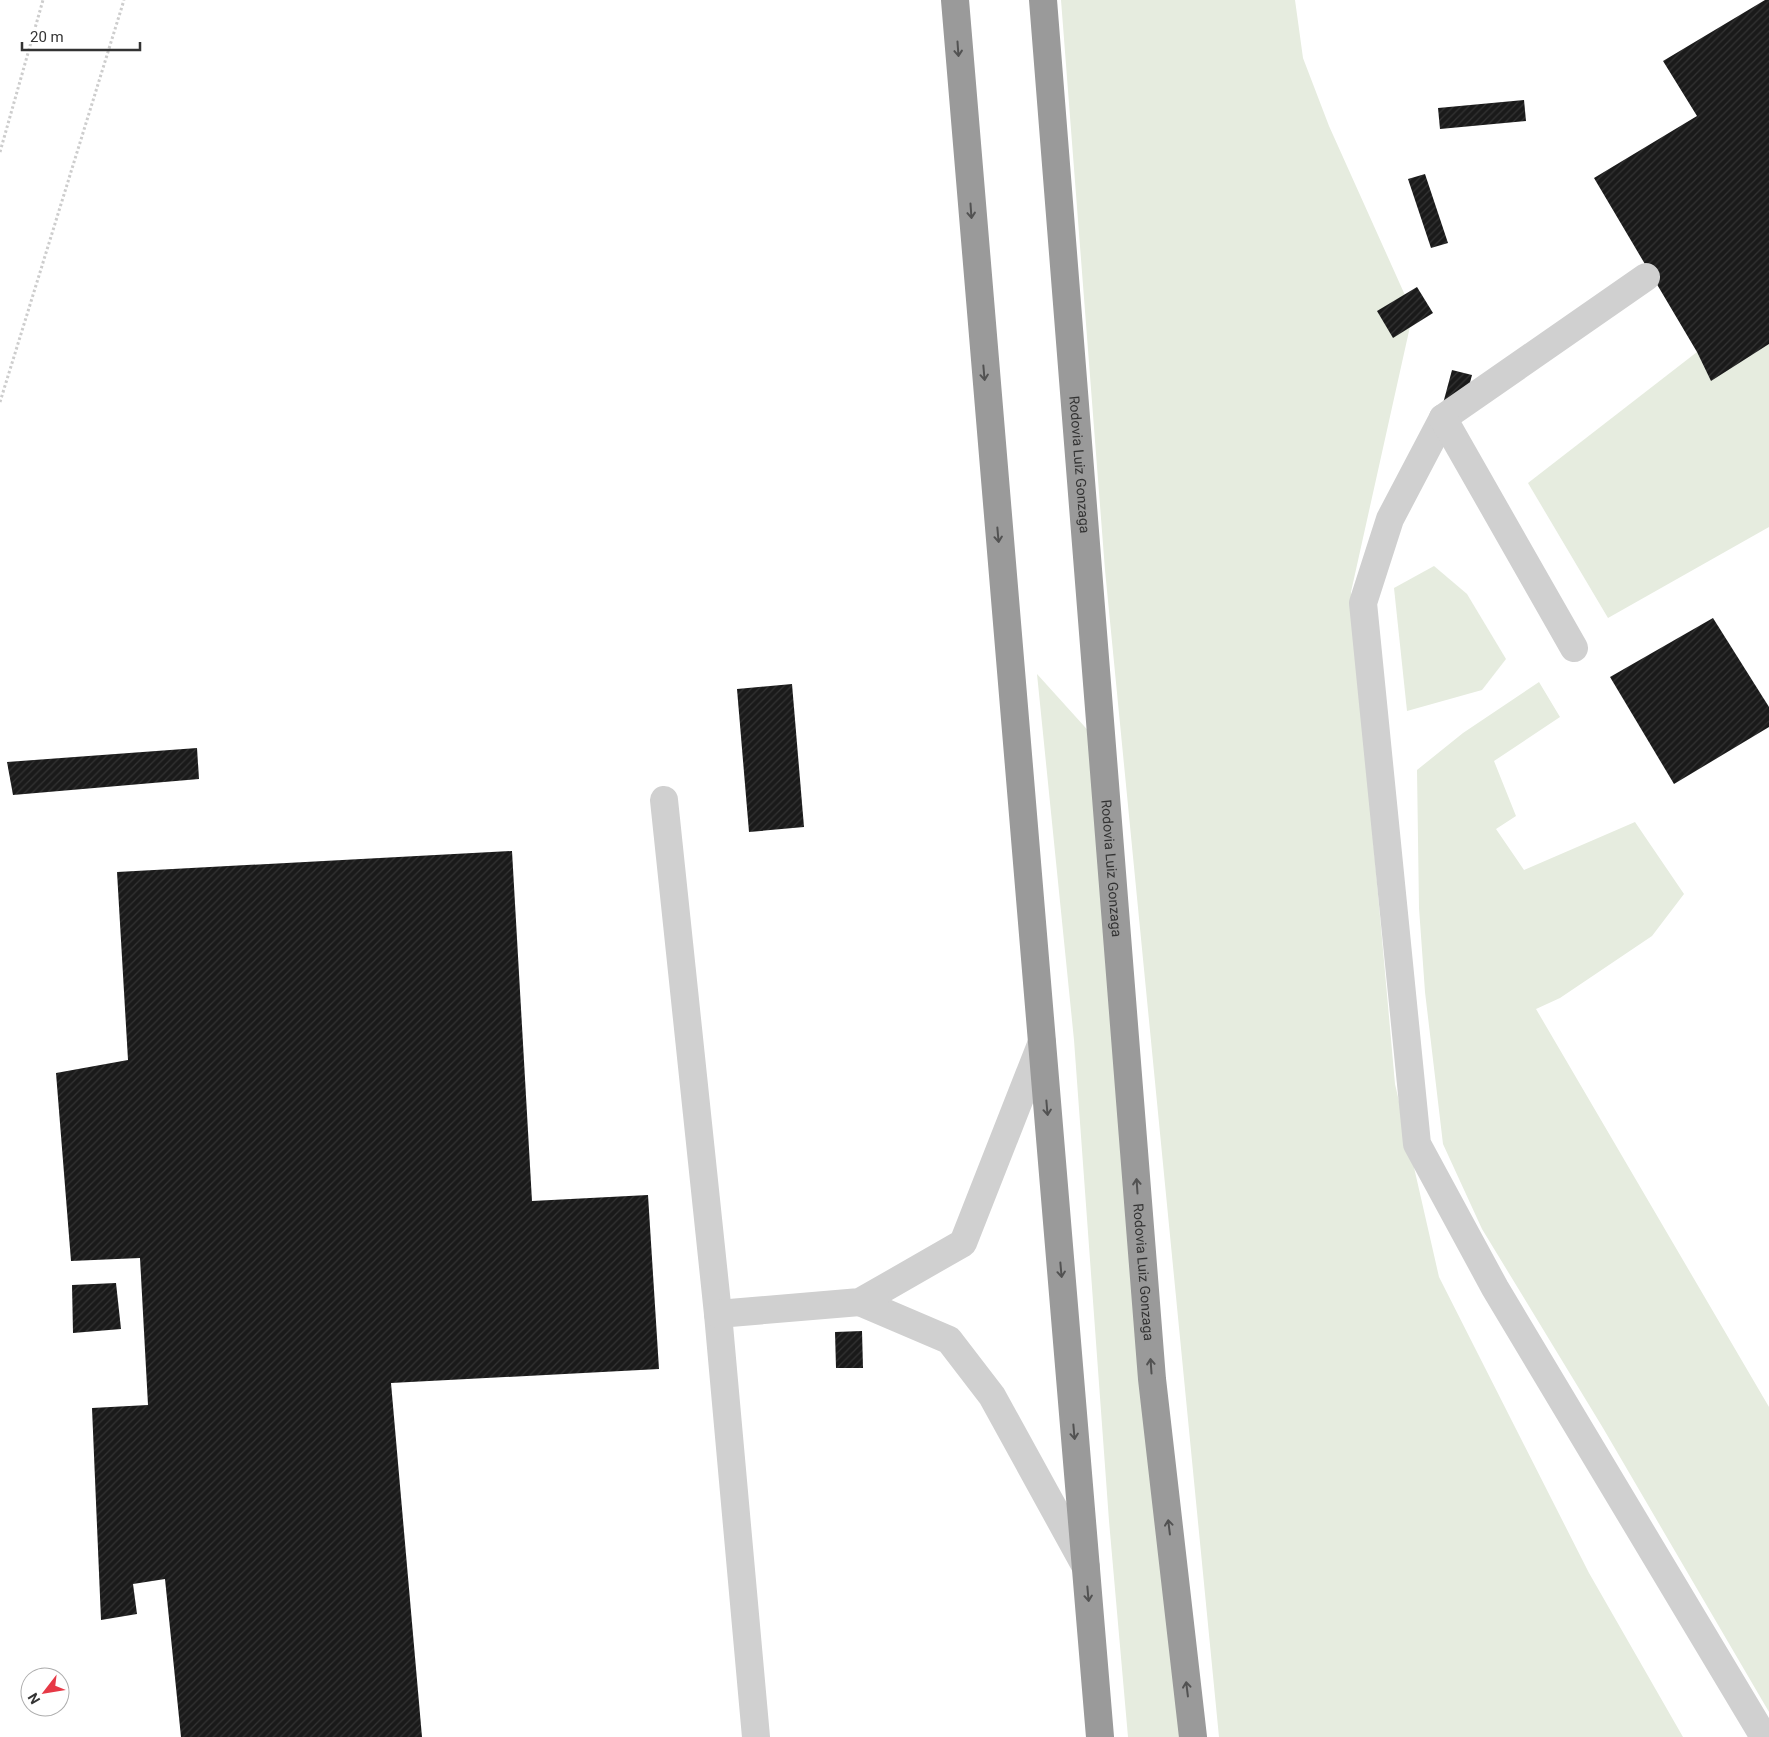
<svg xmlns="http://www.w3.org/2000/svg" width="1769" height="1737" viewBox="0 0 1769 1737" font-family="Roboto,sans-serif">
<defs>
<pattern id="building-hatch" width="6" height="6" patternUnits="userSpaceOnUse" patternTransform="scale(1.25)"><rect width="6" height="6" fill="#1a1a1a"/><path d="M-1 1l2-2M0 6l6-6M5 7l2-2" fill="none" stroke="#333"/></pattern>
</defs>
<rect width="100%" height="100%" fill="#fff"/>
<g fill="#e6ecdf">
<polygon points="1061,0 1295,0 1303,58 1329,126 1413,313 1351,592 1395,1084 1439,1277 1589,1573 1683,1737 1219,1737 1105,570"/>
<polygon points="1769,344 1769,527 1608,618 1528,483 1697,352 1711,380"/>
<polygon points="1434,566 1467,594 1506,659 1482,690 1407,711 1394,588"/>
<polygon points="1037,674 1103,747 1196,1737 1128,1737 1109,1521 1074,1040"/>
<polygon points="1539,682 1560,717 1494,761 1516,816 1496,829 1524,870 1635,822 1684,894 1652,936 1560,998 1536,1009 1769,1407 1769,1712 1603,1428 1482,1229 1443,1144 1425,992 1419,908 1417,770 1463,733"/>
</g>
<g fill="url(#building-hatch)">
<polygon points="1765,0 1769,0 1769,344 1711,381 1697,352 1594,178 1697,116 1663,61"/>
<polygon points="1524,100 1526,121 1440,129 1438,108"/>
<polygon points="1425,174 1448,243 1431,248 1408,179"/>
<polygon points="1417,287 1433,313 1393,338 1377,311"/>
<polygon points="1452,370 1472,375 1453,447 1433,441"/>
<polygon points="1713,618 1769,707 1769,727 1674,784 1610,677"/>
<polygon points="792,684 804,827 749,832 737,689"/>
<polygon points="197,748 199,779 13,795 7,762"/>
<polygon points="512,851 532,1201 648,1195 659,1369 391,1383 422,1737 181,1737 165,1579 133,1584 137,1614 101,1620 92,1408 148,1405 140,1258 71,1261 56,1073 128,1060 117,872"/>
<polygon points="116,1283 121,1329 73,1333 72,1285"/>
<polygon points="862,1331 863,1368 836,1368 835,1332"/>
</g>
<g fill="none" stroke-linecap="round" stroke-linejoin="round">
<g stroke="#cdcdcd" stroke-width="3" stroke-dasharray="2.5 2.5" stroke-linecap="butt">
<polyline points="0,152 43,0"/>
<polyline points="0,402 124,0"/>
</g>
<g stroke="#d0d0d0" stroke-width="28">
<polyline points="1646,277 1443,418 1390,519 1363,603 1417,1144 1495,1288 1764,1737"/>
<polyline points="1443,418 1574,648"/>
<polyline points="664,800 718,1314 756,1737"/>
<polyline points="860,1302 949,1340 992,1396 1086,1567"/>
<polyline points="718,1314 860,1302 963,1243 1042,1042"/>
</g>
<g stroke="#9a9a9a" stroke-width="28">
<polyline points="955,0 1100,1737"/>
<path id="s1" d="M1043,0L1152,1379L1193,1737"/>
</g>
</g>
<defs><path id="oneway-shaft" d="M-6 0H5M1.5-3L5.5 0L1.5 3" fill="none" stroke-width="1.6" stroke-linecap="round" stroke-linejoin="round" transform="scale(1.25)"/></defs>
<g stroke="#525252">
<use href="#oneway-shaft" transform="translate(958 49) rotate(86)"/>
<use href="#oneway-shaft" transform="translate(971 211) rotate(86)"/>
<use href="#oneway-shaft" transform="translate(984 373) rotate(85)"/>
<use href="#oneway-shaft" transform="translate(998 535) rotate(85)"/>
<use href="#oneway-shaft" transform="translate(1047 1108) rotate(85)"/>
<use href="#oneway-shaft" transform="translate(1137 1186) rotate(-94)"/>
<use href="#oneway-shaft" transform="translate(1061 1270) rotate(85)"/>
<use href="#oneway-shaft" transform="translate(1151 1366) rotate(-94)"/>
<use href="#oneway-shaft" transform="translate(1074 1432) rotate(85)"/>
<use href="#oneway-shaft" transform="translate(1169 1527) rotate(-97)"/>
<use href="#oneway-shaft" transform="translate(1088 1594) rotate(85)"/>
<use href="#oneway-shaft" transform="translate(1187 1689) rotate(-97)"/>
</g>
<g text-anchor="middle" stroke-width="5" stroke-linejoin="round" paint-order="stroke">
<g font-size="14" fill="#333" stroke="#fff">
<text dy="5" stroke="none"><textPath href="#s1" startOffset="466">Rodovia Luiz Gonzaga</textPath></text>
<text dy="5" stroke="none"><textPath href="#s1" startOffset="871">Rodovia Luiz Gonzaga</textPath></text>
<text dy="5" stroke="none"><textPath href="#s1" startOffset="1276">Rodovia Luiz Gonzaga</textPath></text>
</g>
</g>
<g transform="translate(45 1692) rotate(239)"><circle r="24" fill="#ffffff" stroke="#adadad"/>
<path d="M0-4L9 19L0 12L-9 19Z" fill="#e63946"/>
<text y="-8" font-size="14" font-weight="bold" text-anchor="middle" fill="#333333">N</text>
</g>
<path d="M22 42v8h118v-8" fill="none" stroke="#333333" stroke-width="2.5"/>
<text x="30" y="42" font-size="15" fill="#333333" stroke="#ffffff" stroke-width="4" paint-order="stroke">20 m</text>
</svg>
